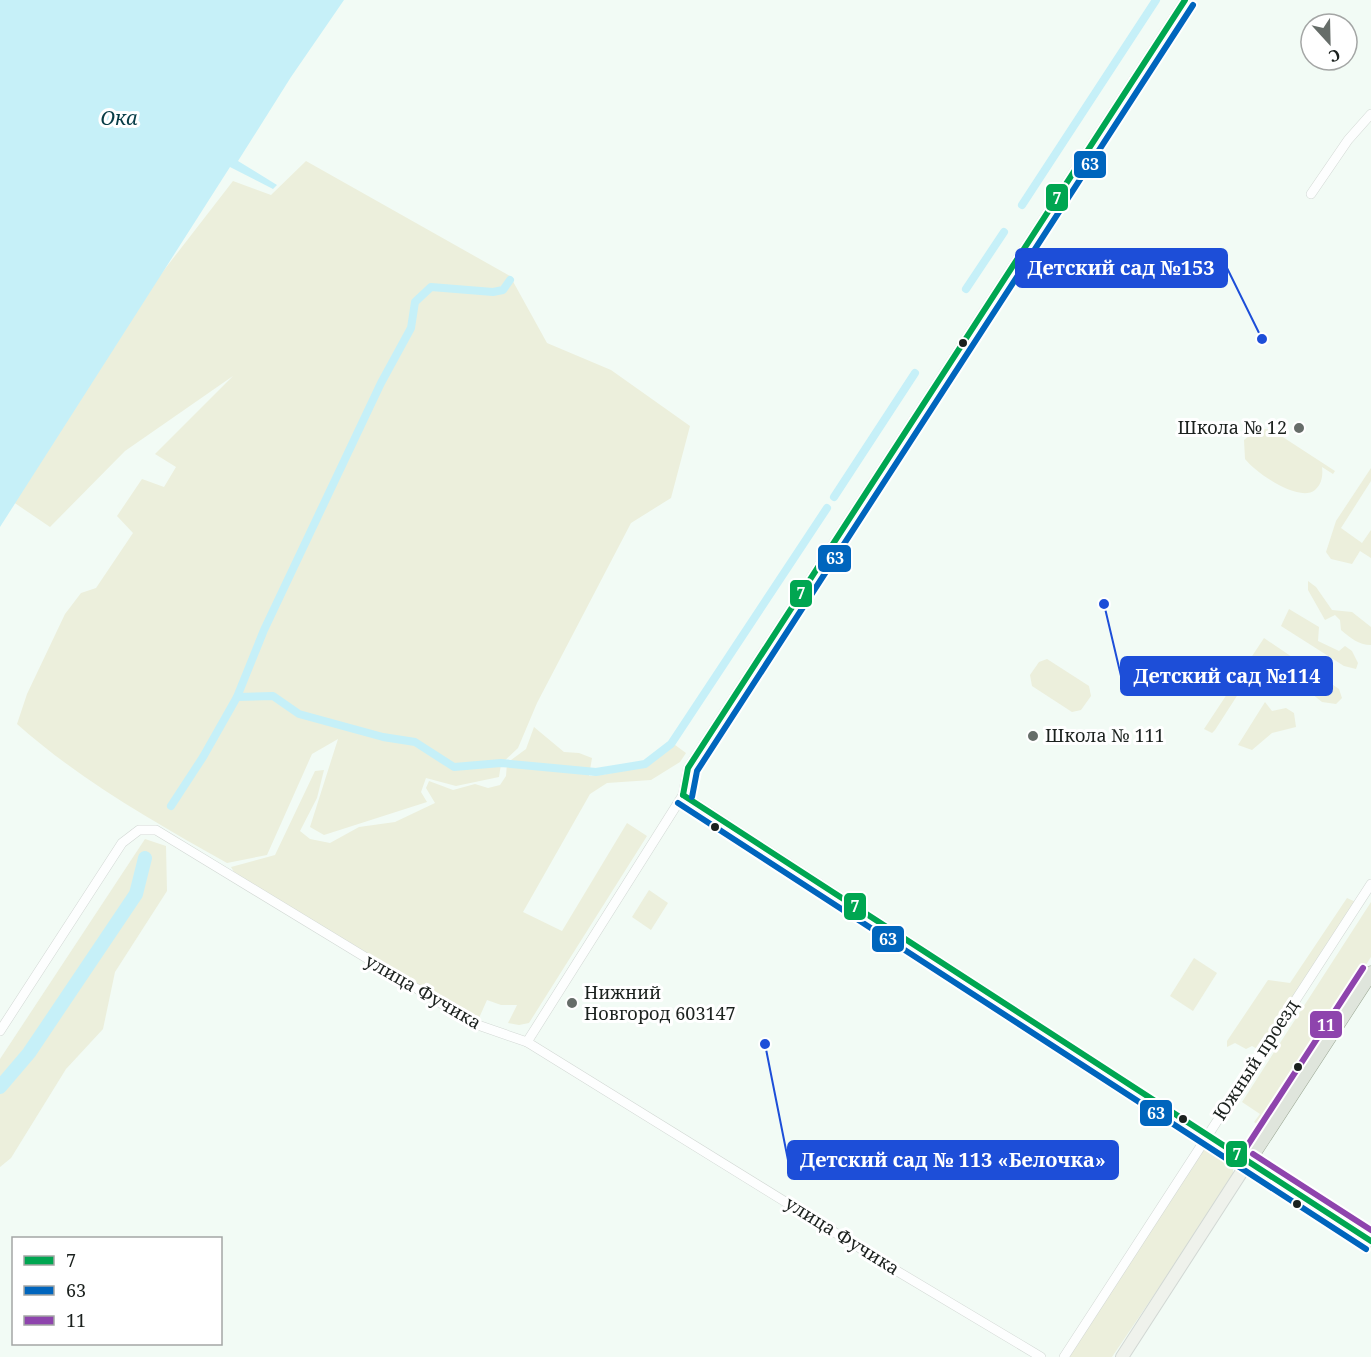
<svg xmlns="http://www.w3.org/2000/svg" width="1371" height="1357" viewBox="0 0 1371 1357" font-family="'Noto Serif',serif">
<rect width="100%" height="100%" fill="#f2fbf5"/>
<g fill="#ecefdc">
<path d="M306,161L510,276L547,343L611,370L690,426L671,498L631,523L537,703L518,748L501,764L499,777L456,786L426,778L421,792L427,802L324,835L310,827L338,739L312,754L267,855L227,863C154,822 80,780 17,724L27,694L65,614L81,593L96,588L133,533L117,516L142,479L164,487L176,467L155,454L233,376L125,451L50,527L0,493V482L233,181L271,195Z"/>
<path d="M1259,428L1272,430L1335,471L1333,474L1322,467C1323,475 1322,484 1315,490C1299,503 1256,473 1245,459L1244,440Z"/>
<polygon points="1371,468 1371,481 1341,528 1362,543 1371,530 1371,558 1360,551 1352,564 1331,559 1326,552 1336,521"/>
<path d="M1308,581L1316,587L1332,610L1352,612L1371,627V645C1358,645 1351,638 1341,630L1340,620L1335,615L1325,620L1308,590Z"/>
<polygon points="1289,609 1319,627 1318,641 1339,651 1345,646 1352,651 1358,663 1356,669 1344,666 1281,626"/>
<polygon points="1264,638 1339,689 1342,698 1336,704 1322,702 1297,682 1281,690 1272,680 1279,668 1262,657 1215,730 1212,733 1204,729"/>
<polygon points="1047,659 1089,686 1091,696 1081,710 1072,712 1032,686 1030,675 1039,662"/>
<polygon points="1265,702 1272,711 1286,708 1294,713 1296,727 1272,733 1252,750 1238,745"/>
<path d="M534,727L564,752L579,753L592,758L589,776C624,773 646,767 671,742L686,753L680,762L651,780L607,783L590,794L523,912L562,931L627,823L647,836L529,1023L519,1025L508,1023L517,1005H501L487,1000L479,1018L441,1003L234,872L231,867L275,855L315,771L324,770L317,798L300,831L310,839L330,843L359,827L395,822L435,803L426,788L429,781L453,790L475,784L488,788L500,785L506,776L507,763L526,749Z"/>
<polygon points="145,839 166,846 167,891 115,972 103,1029 66,1069 11,1158 0,1167 0,1059"/>
<polygon points="649,890 668,903 651,930 632,917"/>
<polygon points="1347,898 1358,903 1261,1051 1252,1046 1246,1049 1235,1043 1227,1047 1227,1041 1268,980 1290,983"/>
<polygon points="1371,902 1371,957 1261,1127 1254,1122 1260,1114 1242,1102"/>
<polygon points="1194,958 1217,973 1193,1011 1170,996"/>
<polygon points="1205,1148 1213,1150 1233,1163 1233,1178 1112,1357 1068,1357"/>
</g>
<polygon fill="#c6f0f8" points="0,0 344,0 291,77 238,161 277,185 273,189 230,167 0,527"/>
<g fill="none" stroke-linecap="round" stroke-linejoin="round">
<g stroke="#c6f0f8" stroke-width="8">
<polyline points="1022,205 1156,0"/>
<polyline points="966,289 1004,232"/>
<polyline points="834,497 915,373"/>
<polyline points="237,697 264,630 381,383 411,328 415,302 431,287 493,292 503,290 510,280"/>
<polyline points="171,806 203,757 237,697 273,696 299,714 383,737 415,742 454,767 501,763 596,772 645,764 671,744 827,508"/>
</g>
<polyline stroke="#c6f0f8" stroke-width="14" points="0,1087 29,1053 136,894 145,858"/>
<g stroke="#d2d8d4" stroke-width="10">
<g id="street">
<polyline points="1311,194 1348,140 1371,114"/>
<polyline points="683,795 688,768 1185,0"/>
<polyline points="683,795 1248,1162"/>
<polyline points="0,1031 122,843 139,830 156,830 475,1024 527,1042 897,1271 1041,1357"/>
<polyline points="527,1042 683,795"/>
<polyline points="1064,1357 1371,884"/>
</g>
</g>
<g stroke="#d2d8d4" stroke-width="14">
<polyline id="secondary" points="1122,1357 1248,1162"/>
</g>
<g stroke="#9aa693" stroke-width="15">
<polyline id="primary" points="1371,973 1248,1162 1371,1241"/>
</g>
<use href="#street" stroke="#fdfefe" stroke-width="9"/>
<use href="#secondary" stroke="#eff2ec" stroke-width="12"/>
<use href="#primary" stroke="#dfe5dc" stroke-width="14"/>
<g stroke="#fff" stroke-width="10">
<g id="bus-1">
<polyline points="683,795 688,768 1185,0"/>
<polyline points="683,795 1371,1241"/>
</g>
</g>
<g stroke="#fff" stroke-width="10">
<g id="bus-2">
<polyline points="692,797 697,771 1193,5"/>
<polyline points="678,803 1366,1249"/>
</g>
</g>
<g stroke="#fff" stroke-width="10">
<g id="bus-3">
<polyline points="1253,1154 1371,1230"/>
<polyline points="1240,1157 1363,968"/>
</g>
</g>
<use href="#bus-1" stroke="#00a651" stroke-width="6"/>
<use href="#bus-2" stroke="#0065bd" stroke-width="6"/>
<use href="#bus-3" stroke="#8e44ad" stroke-width="6"/>
</g>
<g fill="#1b211e" stroke="#fff" stroke-width="2">
<circle cx="963" cy="343" r="5"/>
<circle cx="715" cy="827" r="5"/>
<circle cx="1298" cy="1067" r="5"/>
<circle cx="1183" cy="1119" r="5"/>
<circle cx="1297" cy="1204" r="5"/>
</g>
<g fill="#666d69" stroke="#fff" stroke-width="2">
<circle cx="1299" cy="428" r="6"/>
<circle cx="1033" cy="736" r="6"/>
<circle cx="572" cy="1003" r="6"/>
</g>
<g text-anchor="middle" stroke-width="6" stroke-linejoin="round" paint-order="stroke">
<g font-size="18" fill="#1b211e" stroke="#fff" text-anchor="start">
<text x="1287" y="434" text-anchor="end">Школа № 12</text>
<text x="1045" y="742">Школа № 111</text>
<text x="584" y="999">Нижний<tspan x="584" dy="21">Новгород 603147</tspan></text>
</g>
<g font-size="18" fill="#1b211e" stroke="#fff">
<text transform="translate(423 992) rotate(30)" y="6">улица Фучика</text>
<text transform="translate(1256 1060) rotate(-57)" y="6">Южный проезд</text>
<text transform="translate(842 1236) rotate(32)" y="6">улица Фучика</text>
</g>
<g font-size="20" font-style="italic" fill="#063c46" stroke="#fff">
<text x="119" y="125">Ока</text>
</g>
</g>
<path fill="none" stroke="#1d4ed8" stroke-width="2" d="M1262 339L1227 268M1104 604L1121 676M765 1044L788 1160"/>
<g fill="#1d4ed8" stroke="#fff" stroke-width="2">
<circle cx="1262" cy="339" r="6"/>
<circle cx="1104" cy="604" r="6"/>
<circle cx="765" cy="1044" r="6"/>
</g>
<g fill="#1d4ed8" stroke="#1d4ed8" stroke-width="2">
<rect x="1016" y="249" width="211" height="38" rx="6"/>
<rect x="1121" y="657" width="211" height="38" rx="6"/>
<rect x="788" y="1141" width="330" height="38" rx="6"/>
</g>
<g font-size="20" text-anchor="middle" font-weight="bold" fill="#fff">
<text x="1121" y="275">Детский сад №153</text>
<text x="1227" y="683">Детский сад №114</text>
<text x="953" y="1167">Детский сад № 113 «Белочка»</text>
</g>
<g stroke="#fff" stroke-width="2">
<rect x="1073" y="150" width="34" height="29" rx="6" fill="#0065bd"/>
<rect x="1045" y="183" width="24" height="29" rx="6" fill="#00a651"/>
<rect x="817" y="544" width="35" height="29" rx="6" fill="#0065bd"/>
<rect x="789" y="579" width="24" height="29" rx="6" fill="#00a651"/>
<rect x="843" y="892" width="24" height="29" rx="6" fill="#00a651"/>
<rect x="871" y="925" width="34" height="28" rx="6" fill="#0065bd"/>
<rect x="1309" y="1010" width="34" height="29" rx="6" fill="#8e44ad"/>
<rect x="1139" y="1099" width="34" height="28" rx="6" fill="#0065bd"/>
<rect x="1225" y="1140" width="23" height="28" rx="6" fill="#00a651"/>
</g>
<g font-size="16" text-anchor="middle" font-weight="bold" fill="#fff">
<text x="1090" y="170">63</text>
<text x="1057" y="204">7</text>
<text x="835" y="564">63</text>
<text x="801" y="599">7</text>
<text x="855" y="912">7</text>
<text x="888" y="945">63</text>
<text x="1326" y="1031">11</text>
<text x="1156" y="1119">63</text>
<text x="1237" y="1160">7</text>
</g>
<rect x="12" y="1237" width="210" height="108" fill="#ffffff" stroke="#a4a6a5" stroke-width="1.5"/>
<rect x="24" y="1256" width="30" height="9" fill="#00a651" stroke="#a4a6a5" stroke-width="1.5"/>
<text x="66" y="1267" font-size="18" fill="#1b211e">7</text>
<rect x="24" y="1286" width="30" height="9" fill="#0065bd" stroke="#a4a6a5" stroke-width="1.5"/>
<text x="66" y="1297" font-size="18" fill="#1b211e">63</text>
<rect x="24" y="1316" width="30" height="9" fill="#8e44ad" stroke="#a4a6a5" stroke-width="1.5"/>
<text x="66" y="1327" font-size="18" fill="#1b211e">11</text>
<g transform="translate(1329 42) rotate(158)"><circle r="28" fill="#ffffff" stroke="#a4a6a5" stroke-width="1.5"/>
<path d="M0-4.5L10 22L0 15L-10 22Z" fill="#666d69"/>
<text y="-9" font-size="16" font-weight="bold" text-anchor="middle" fill="#1b211e">С</text>
</g>
</svg>
